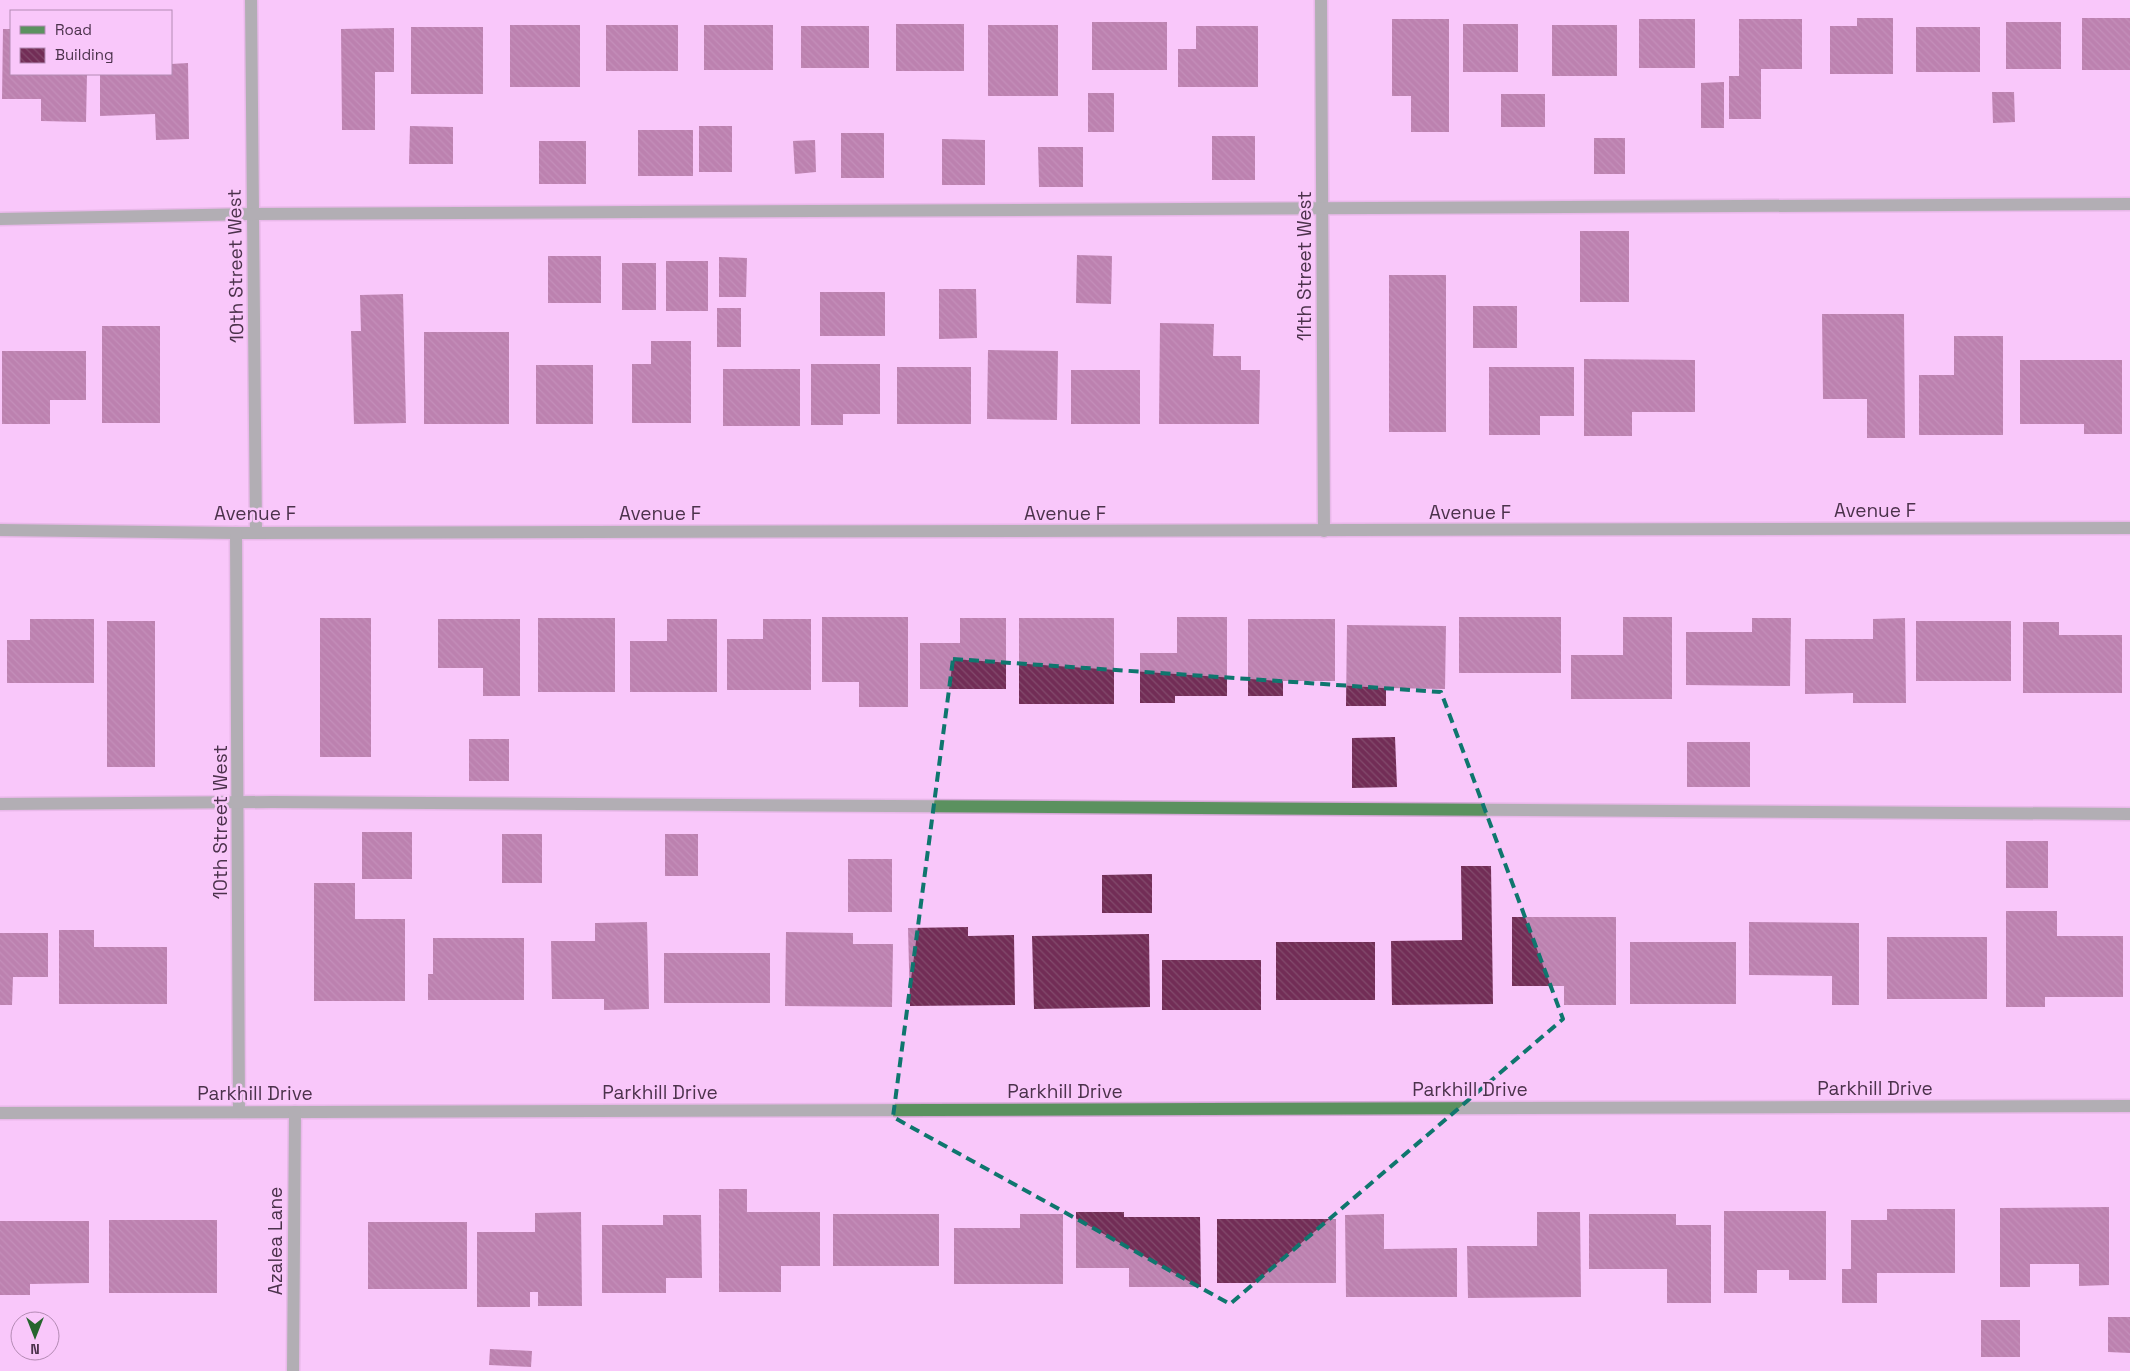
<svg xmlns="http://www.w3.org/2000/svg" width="2130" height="1371" viewBox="0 0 2130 1371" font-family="'Space Grotesk',sans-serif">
<defs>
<pattern id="building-back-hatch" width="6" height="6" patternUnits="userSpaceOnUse" patternTransform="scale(1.25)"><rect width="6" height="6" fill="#722d56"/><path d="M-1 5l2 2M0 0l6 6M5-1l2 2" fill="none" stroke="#834b6d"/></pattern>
</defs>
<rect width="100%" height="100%" fill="#f9c7fa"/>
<g fill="url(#building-back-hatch)">
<polygon points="1857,18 1893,18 1893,74 1830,74 1830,26 1857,26"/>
<rect x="2082" y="18" width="48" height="52"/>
<polygon points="1392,19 1449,19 1449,132 1411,132 1411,96 1392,96"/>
<rect x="1639" y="19" width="56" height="49"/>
<polygon points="1739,19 1802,19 1802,69 1761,69 1761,119 1729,119 1729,76 1739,76"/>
<rect x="1092" y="22" width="75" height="48"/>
<rect x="2006" y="22" width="55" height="47"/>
<rect x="896" y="24" width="68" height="47"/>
<rect x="1463" y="24" width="55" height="48"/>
<rect x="510" y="25" width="70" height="62"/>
<rect x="606" y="25" width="72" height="46"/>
<rect x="704" y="25" width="69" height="45"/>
<rect x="988" y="25" width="70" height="71"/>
<rect x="1552" y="25" width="65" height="51"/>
<rect x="801" y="26" width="68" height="42"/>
<polygon points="1196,26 1258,26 1258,87 1178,87 1178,49 1196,49"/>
<rect x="411" y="27" width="72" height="67"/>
<rect x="1916" y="27" width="64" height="45"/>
<polygon points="394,28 394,72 375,72 375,130 342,130 341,29"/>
<polygon points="3,29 11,29 11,74 87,74 86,122 41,121 41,99 2,99"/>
<polygon points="188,63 189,139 156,140 155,114 100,116 100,74 171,74 171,64"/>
<polygon points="1724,82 1724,128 1701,128 1701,83"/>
<polygon points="1992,92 2014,92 2015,122 1993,123"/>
<rect x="1088" y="93" width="26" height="39"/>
<rect x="1501" y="94" width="44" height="33"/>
<polygon points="410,126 453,127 453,164 409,164"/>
<rect x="699" y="126" width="33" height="46"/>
<rect x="638" y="130" width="55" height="46"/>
<rect x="841" y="133" width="43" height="45"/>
<rect x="1212" y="136" width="43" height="44"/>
<rect x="1594" y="138" width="31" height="36"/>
<polygon points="942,139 985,140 985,185 942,185"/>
<polygon points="815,140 816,172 795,174 793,141"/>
<rect x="539" y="141" width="47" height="43"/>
<polygon points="1038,147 1083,147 1083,187 1039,187"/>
<rect x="1580" y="231" width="49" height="71"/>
<polygon points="1077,255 1112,256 1111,304 1076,303"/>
<rect x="548" y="256" width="53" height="47"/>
<polygon points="719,257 747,258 746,297 719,297"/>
<rect x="666" y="261" width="42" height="50"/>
<rect x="622" y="263" width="34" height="47"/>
<rect x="1389" y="275" width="57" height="157"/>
<polygon points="939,289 976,289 977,338 939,339"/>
<rect x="820" y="292" width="65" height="44"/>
<polygon points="403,294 406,423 354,424 351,331 361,331 360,295"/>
<rect x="1473" y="306" width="44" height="42"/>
<rect x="717" y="308" width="24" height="39"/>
<polygon points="1822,314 1904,314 1905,438 1867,438 1867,399 1823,399"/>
<polygon points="1160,323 1214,324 1213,356 1241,356 1241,370 1260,370 1259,424 1159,424"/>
<rect x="102" y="326" width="58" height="97"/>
<rect x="424" y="332" width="85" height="92"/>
<polygon points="1954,336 2003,336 2003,435 1919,435 1919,375 1954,375"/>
<polygon points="651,341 691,341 691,423 632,423 632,364 651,364"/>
<polygon points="988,350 1058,351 1057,420 987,419"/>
<polygon points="2,351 86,351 86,400 50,400 50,424 2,424"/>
<polygon points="1584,359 1695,360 1695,412 1632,412 1632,436 1584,436"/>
<polygon points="2020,360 2122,360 2122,434 2084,434 2084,424 2020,424"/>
<polygon points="811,364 880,364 880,414 843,414 843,425 811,425"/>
<rect x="536" y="365" width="57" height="59"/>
<rect x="897" y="367" width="74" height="57"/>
<polygon points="1489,367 1574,367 1574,416 1540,416 1540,435 1489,435"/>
<rect x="723" y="369" width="77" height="57"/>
<rect x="1071" y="370" width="69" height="54"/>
<polygon points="822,617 908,617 908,707 859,707 859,682 822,682"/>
<polygon points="1177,617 1227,617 1227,696 1175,696 1175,703 1140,703 1140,653 1177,653"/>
<rect x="1459" y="617" width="102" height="56"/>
<polygon points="1623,617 1672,617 1672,699 1571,699 1571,655 1623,655"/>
<rect x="320" y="618" width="51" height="139"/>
<rect x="538" y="618" width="77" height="74"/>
<polygon points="960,618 1006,618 1006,689 920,689 920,643 960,643"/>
<rect x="1019" y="618" width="95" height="86"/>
<polygon points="1752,618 1791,618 1790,686 1686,685 1686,632 1752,632"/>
<polygon points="1905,618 1906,703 1853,703 1853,693 1805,694 1805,639 1873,639 1873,619"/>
<polygon points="30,619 94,619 94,683 7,683 7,640 30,640"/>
<polygon points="438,619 520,619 520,696 483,696 483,668 438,668"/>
<polygon points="667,619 717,619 717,692 630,692 630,641 667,641"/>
<polygon points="763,619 811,619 811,690 727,690 727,639 763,639"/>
<polygon points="1248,619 1335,619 1335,681 1283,681 1283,696 1248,696"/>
<rect x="107" y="621" width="48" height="146"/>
<rect x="1916" y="621" width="95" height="60"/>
<polygon points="2023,622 2059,622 2059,635 2122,635 2122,693 2023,693"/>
<polygon points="1347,625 1446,626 1445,689 1386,688 1386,706 1346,706"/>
<polygon points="1395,737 1397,787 1352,788 1352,738"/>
<rect x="469" y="739" width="40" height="42"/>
<rect x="1687" y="742" width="63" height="45"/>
<rect x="362" y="832" width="50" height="47"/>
<rect x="502" y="834" width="40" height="49"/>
<rect x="665" y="834" width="33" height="42"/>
<rect x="2006" y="841" width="42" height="47"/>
<rect x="848" y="859" width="44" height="53"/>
<polygon points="1461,866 1491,866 1493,1004 1392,1005 1391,941 1462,940"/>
<polygon points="1152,874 1152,913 1102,913 1102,875"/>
<polygon points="314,883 355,883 355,919 405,919 405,1001 314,1001"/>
<polygon points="2006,911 2057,911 2057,936 2123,936 2123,997 2045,997 2045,1007 2006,1007"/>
<polygon points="1512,917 1616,917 1616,1005 1564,1005 1564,986 1512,986"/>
<polygon points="647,922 649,1009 604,1010 604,999 552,999 551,941 595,941 595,923"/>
<polygon points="1749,922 1859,923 1859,1005 1832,1005 1832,976 1749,975"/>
<polygon points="968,927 968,936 1014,935 1015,1005 910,1006 908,928"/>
<polygon points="59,930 94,930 94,947 167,947 167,1004 59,1004"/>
<polygon points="786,932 853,933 853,944 893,944 892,1007 785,1006"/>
<polygon points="0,933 48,933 48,977 13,977 12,1005 0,1005"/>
<polygon points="1149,934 1150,1007 1034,1009 1032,936"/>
<rect x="1887" y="937" width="100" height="62"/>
<polygon points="433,938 524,938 524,1000 428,1000 428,974 433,974"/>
<rect x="1276" y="942" width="99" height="58"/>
<rect x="1630" y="942" width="106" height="62"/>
<rect x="664" y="953" width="106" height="50"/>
<rect x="1162" y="960" width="99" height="50"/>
<polygon points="719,1189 747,1189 747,1212 820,1212 820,1266 781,1266 781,1292 719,1292"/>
<polygon points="2109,1207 2109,1285 2079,1286 2079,1264 2030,1264 2030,1287 2000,1287 2000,1208"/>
<polygon points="1887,1209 1955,1209 1955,1273 1877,1273 1877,1303 1842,1303 1842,1269 1851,1269 1851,1220 1887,1220"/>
<polygon points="1724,1211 1826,1211 1826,1280 1789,1280 1789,1270 1757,1270 1757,1293 1724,1293"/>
<polygon points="581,1212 582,1306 538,1306 538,1292 530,1292 530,1307 477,1307 477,1232 535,1232 535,1213"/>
<polygon points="1076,1212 1124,1212 1124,1217 1200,1217 1201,1287 1129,1287 1129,1268 1076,1268"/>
<polygon points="1537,1212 1580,1212 1581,1297 1468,1298 1467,1246 1537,1246"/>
<rect x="833" y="1214" width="106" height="52"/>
<polygon points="1020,1214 1063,1214 1063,1284 954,1284 954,1228 1020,1228"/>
<polygon points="1384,1214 1384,1249 1457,1248 1457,1297 1346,1297 1345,1215"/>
<polygon points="1589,1214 1676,1214 1676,1225 1711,1225 1711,1303 1667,1303 1667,1269 1589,1269"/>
<polygon points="663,1215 701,1215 702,1278 666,1278 666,1293 602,1293 602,1225 663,1225"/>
<rect x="1217" y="1219" width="119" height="64"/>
<rect x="109" y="1220" width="108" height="73"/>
<polygon points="0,1221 89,1221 89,1283 30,1284 30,1295 0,1295"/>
<rect x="368" y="1222" width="99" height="67"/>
<polygon points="2108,1317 2130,1317 2130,1353 2108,1352"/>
<rect x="1981" y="1320" width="39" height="37"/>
<polygon points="490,1349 532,1351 531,1367 489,1365"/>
</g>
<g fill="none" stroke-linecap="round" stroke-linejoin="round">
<g stroke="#d3a6d4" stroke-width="15">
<g id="minor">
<polyline points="251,0 256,532"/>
<polyline points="1321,0 1324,531"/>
<polyline points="0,219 253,214 2130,204"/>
<polyline points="0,530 236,533 2130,528"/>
<polyline points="236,533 239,1112"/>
<polyline points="0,804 272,802 2130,814"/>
<polyline points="0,1113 2130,1106"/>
<polyline points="293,1371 295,1112"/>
</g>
</g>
<use href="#minor" stroke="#5b915f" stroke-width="12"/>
</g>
<path d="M0 0H2130V1371H0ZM953,659L1441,692L1563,1019L1230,1304L893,1117Z" fill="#f9c7fa" fill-opacity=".55" fill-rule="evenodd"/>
<path fill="none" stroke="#0f766e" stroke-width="4" stroke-dasharray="10 6" stroke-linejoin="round" d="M953,659L1441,692L1563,1019L1230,1304L893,1117Z"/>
<g text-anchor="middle" stroke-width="5" stroke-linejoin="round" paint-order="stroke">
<g font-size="19" fill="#4c324c" stroke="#f9c7fa">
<text transform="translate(235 266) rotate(-91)" y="7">10th Street West</text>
<text transform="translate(1304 266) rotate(-90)" y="7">11th Street West</text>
<text x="1875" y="517">Avenue F</text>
<text x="1470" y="519">Avenue F</text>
<text x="255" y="520">Avenue F</text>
<text x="660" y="520">Avenue F</text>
<text x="1065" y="520">Avenue F</text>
<text transform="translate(220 822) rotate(-90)" y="7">10th Street West</text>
<text x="1875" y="1095">Parkhill Drive</text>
<text x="1470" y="1096">Parkhill Drive</text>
<text x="1065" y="1098">Parkhill Drive</text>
<text x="660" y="1099">Parkhill Drive</text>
<text x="255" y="1100">Parkhill Drive</text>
<text transform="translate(275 1241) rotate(-90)" y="7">Azalea Lane</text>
</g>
</g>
<rect x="10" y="10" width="162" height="65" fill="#f9c7fa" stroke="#b48bb4"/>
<rect x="20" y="26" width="25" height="8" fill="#5b915f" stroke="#b48bb4"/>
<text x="55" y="35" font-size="15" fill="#4c324c">Road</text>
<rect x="20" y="48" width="25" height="15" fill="url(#building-back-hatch)" stroke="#b48bb4"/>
<text x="55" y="60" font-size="15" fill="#4c324c">Building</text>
<g transform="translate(35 1336) rotate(180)"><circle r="24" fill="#f9c7fa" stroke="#b48bb4"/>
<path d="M0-4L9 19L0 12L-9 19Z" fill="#26652e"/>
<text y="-8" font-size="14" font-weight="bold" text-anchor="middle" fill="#4c324c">N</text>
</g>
</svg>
